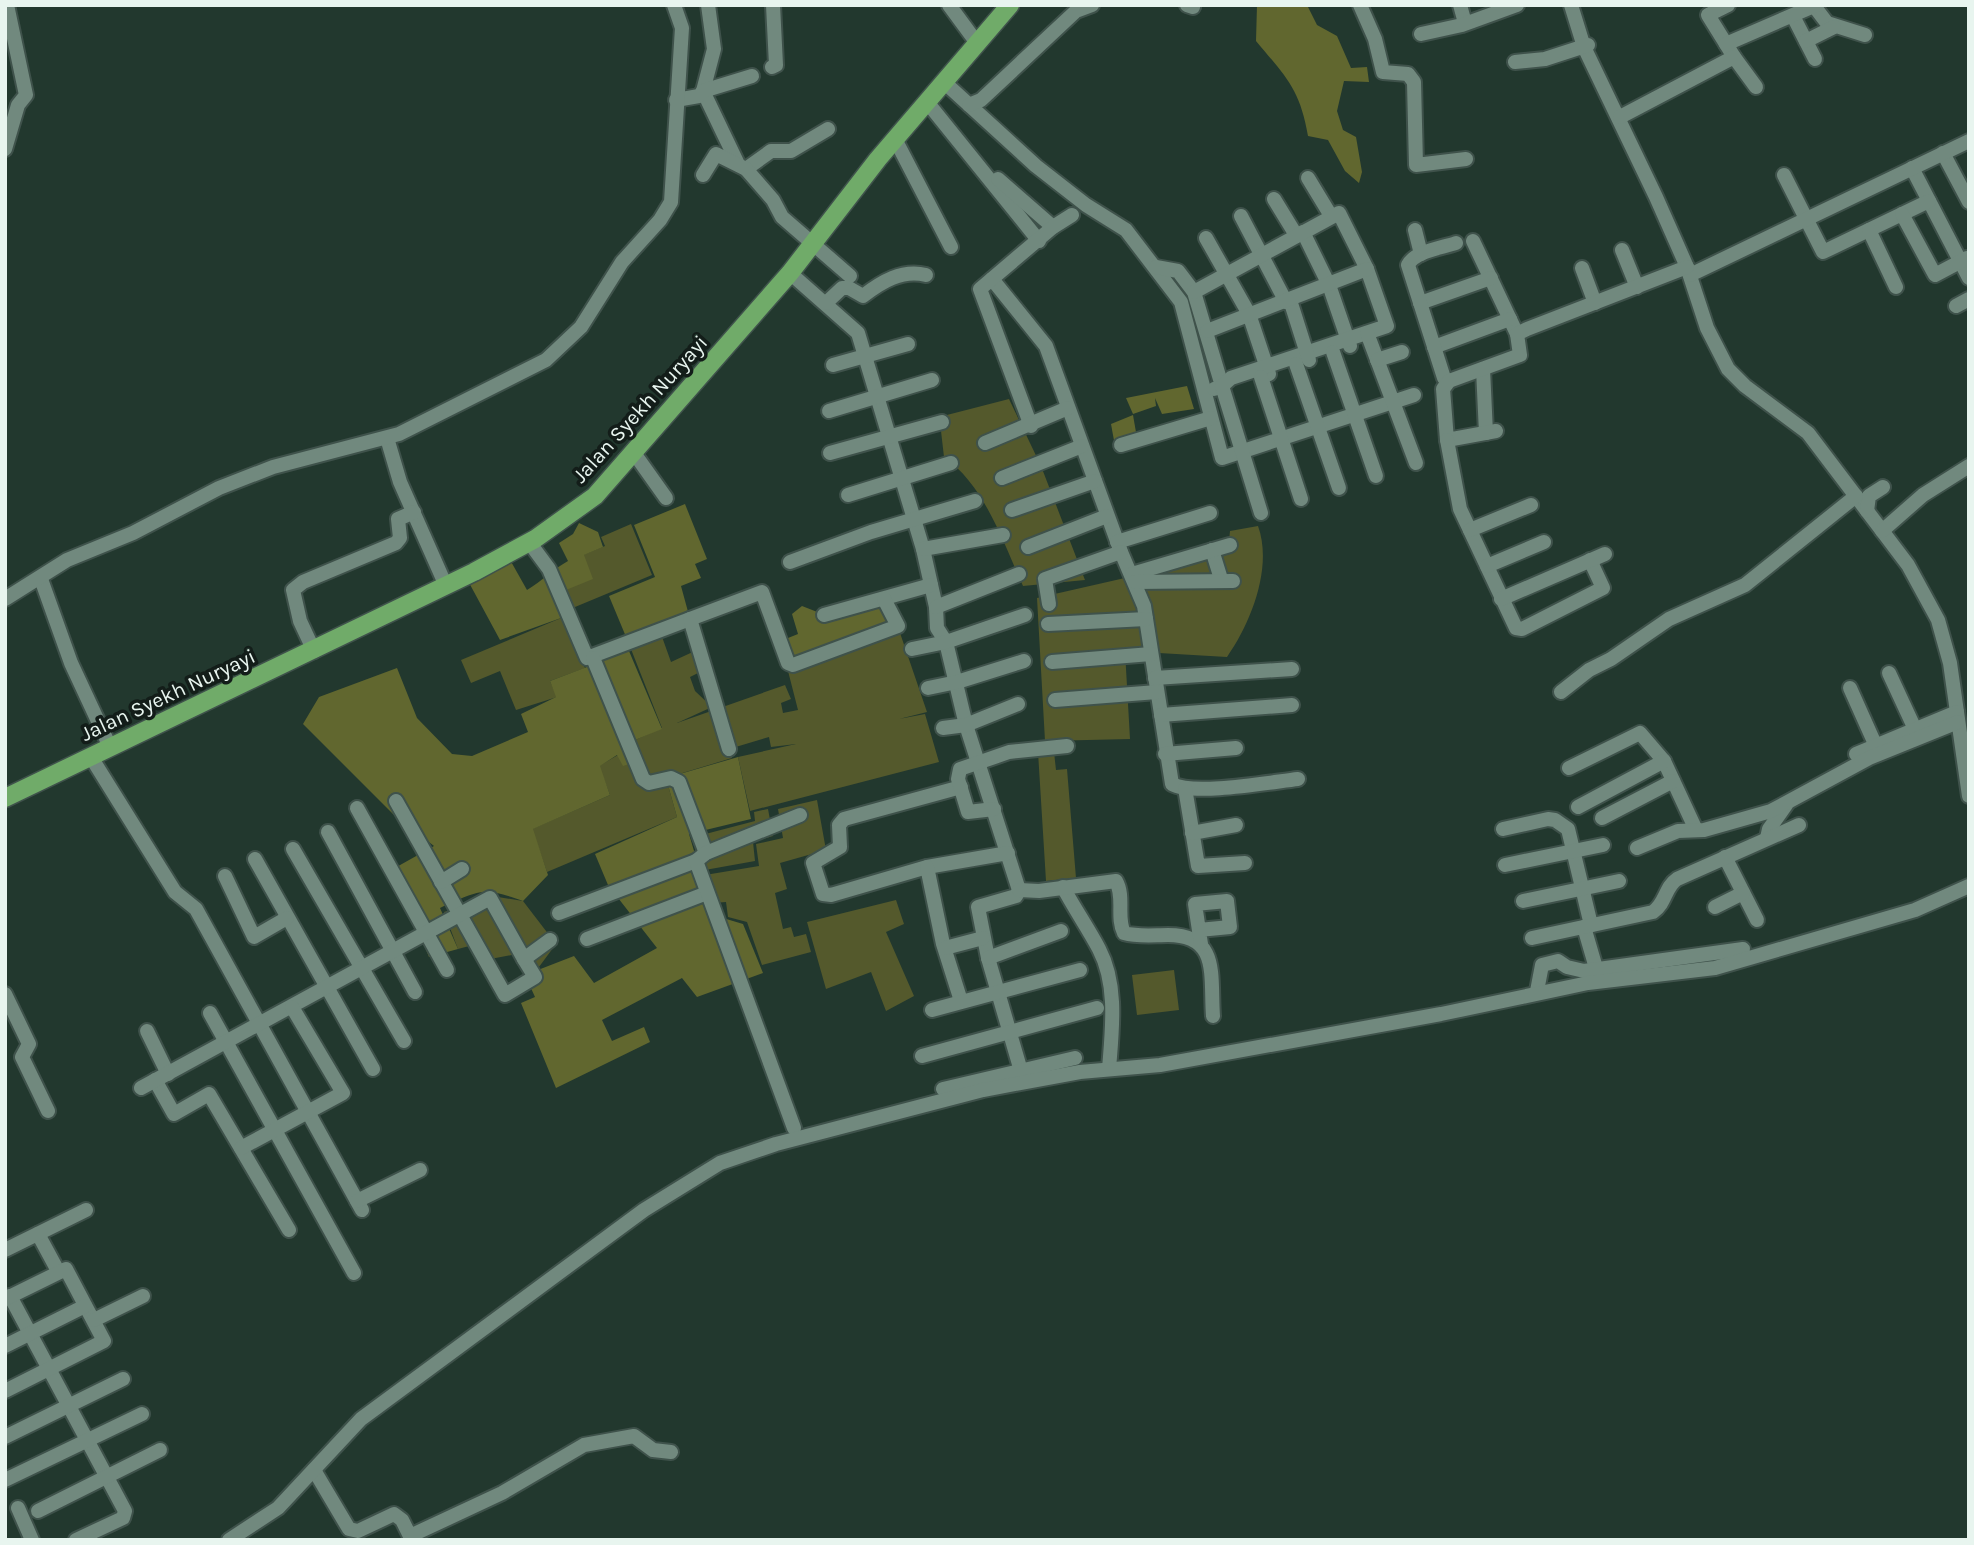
<svg xmlns="http://www.w3.org/2000/svg" width="1974" height="1545" viewBox="0 0 1974 1545" font-family="Karla,sans-serif">
<rect width="100%" height="100%" fill="#22382e"/>
<g fill="#54592c">
<path d="M1009,399L1041,466L1085,580L1023,586C1003,542 985,486 944,457L941,431L946,426L943,416Z"/>
<polygon points="631,524 652,575 563,612 556,594 583,555 605,546 601,537"/>
<path d="M1258,526C1273,567 1251,623 1227,657L1125,651L1130,739L1045,741L1037,598L1160,570L1229,541L1230,531Z"/>
<polygon points="561,618 585,668 550,681 557,697 516,710 500,671 471,683 461,660"/>
<polygon points="899,630 927,712 899,719 925,714 939,762 750,811 738,757 796,744 771,747 769,737 729,749 732,758 666,778 677,817 547,872 532,829 610,795 599,766 618,755 641,760 635,740 662,728 629,644 661,634 671,662 697,650 704,670 690,677 695,691 712,707 677,723 785,685 791,699 781,703 783,713 798,710 788,671"/>
<polygon points="1038,752 1054,752 1056,770 1067,769 1076,878 1046,881"/>
<polygon points="817,800 826,850 780,863 787,889 775,893 783,929 791,927 794,937 806,934 811,952 762,965 747,922 728,917 726,902 712,903 705,875 759,866 756,844 783,838 778,809"/>
<polygon points="768,809 773,836 753,842 755,861 705,870 694,837 755,821 754,812"/>
<polygon points="492,896 523,901 556,944 536,971 522,953 480,961 473,945 458,949 444,912"/>
<polygon points="896,900 904,924 886,932 914,996 886,1011 871,972 826,989 807,922"/>
<polygon points="1174,970 1179,1010 1137,1015 1132,975"/>
</g>
<g fill="#61672f">
<path d="M1257,5H1307L1317,25L1337,36L1351,68L1367,67L1369,82L1344,81L1337,111L1343,130L1356,137L1362,172L1359,183L1345,171L1328,140L1308,136C1300,89 1286,77 1256,41Z"/>
<polygon points="1187,386 1194,409 1162,414 1155,398 1156,406 1133,414 1126,398"/>
<polygon points="1133,415 1137,438 1115,446 1111,424"/>
<polygon points="685,504 707,559 695,564 701,578 681,586 690,619 629,644 609,596 655,577 634,525"/>
<path d="M579,523L598,532L603,547L584,555L593,579L556,594L561,618L500,640L467,579L509,558L527,590C542,581 552,570 568,561L559,543L573,534Z"/>
<polygon points="882,602 897,624 790,662 783,640 798,634 792,614 802,606 825,615"/>
<path d="M629,651L662,729L635,740L641,760L623,766L617,755L600,766L610,795L533,829L548,875L523,901C482,886 478,891 440,908L458,949L429,957L393,869L434,846L393,814L303,724L319,697L397,668L417,718L452,754L472,756L528,732L521,714L556,697L550,681Z"/>
<polygon points="738,757 751,819 689,834 713,915 743,924 763,973 697,997 682,978 602,1020 612,1041 644,1027 650,1042 556,1088 521,1003 535,997 525,975 574,956 594,983 657,948 608,885 595,854 677,817 666,778"/>
</g>
<g fill="none" stroke-linecap="round" stroke-linejoin="round">
<g stroke="#3f524b" stroke-width="18">
<g id="minor">
<polyline points="708,5 714,49 703,91 737,162"/>
<polyline points="949,5 977,43"/>
<polyline points="1187,5 1193,7"/>
<polyline points="1360,5 1375,39 1383,72 1408,74 1414,82 1416,165 1466,159"/>
<polyline points="1460,5 1465,23"/>
<polyline points="1571,5 1584,47 1656,197 1687,267 1707,328 1728,369 1745,386 1808,433 1908,565 1938,620 1950,663 1969,796"/>
<polyline points="1814,6 1827,23 1865,35"/>
<polyline points="1793,16 1815,59"/>
<polyline points="1421,34 1462,25 1517,5"/>
<polyline points="1806,41 1834,27"/>
<polyline points="1726,44 1708,15 1728,5"/>
<polyline points="1734,57 1726,44 1816,5"/>
<polyline points="1515,62 1545,59 1588,45"/>
<polyline points="772,67 776,65 773,5"/>
<polyline points="944,82 1036,166 1086,205 1126,230 1181,302 1222,458 1414,395"/>
<polyline points="676,100 699,96 703,91 752,76"/>
<polyline points="927,102 1039,241"/>
<polyline points="969,105 981,100 1076,11 1092,5"/>
<polyline points="1620,117 1734,57 1756,87"/>
<polyline points="895,139 951,247"/>
<polyline points="5,149 18,105 26,95 7,5"/>
<polyline points="1943,153 1969,202"/>
<polyline points="1912,168 1969,278"/>
<polyline points="746,169 771,151 791,151 828,129"/>
<polyline points="703,175 716,154 746,169 773,200 782,217 850,276"/>
<polyline points="1784,175 1823,252 1929,201"/>
<polyline points="1308,178 1331,216"/>
<polyline points="998,179 1053,227"/>
<polyline points="1274,199 1296,235"/>
<polyline points="1902,214 1935,275 1967,258"/>
<polyline points="1241,216 1286,302"/>
<polyline points="1415,230 1421,254"/>
<polyline points="1869,230 1896,287"/>
<polyline points="1303,232 1329,285 1350,346"/>
<polyline points="1206,238 1249,314 1269,374"/>
<polyline points="1473,241 1517,334"/>
<polyline points="1622,250 1637,287"/>
<polyline points="1156,267 1178,271 1194,292 1222,386 1214,389"/>
<polyline points="1582,268 1595,303"/>
<polyline points="790,273 858,333 923,549 936,607 937,628 946,642 966,725 1019,890 1016,896 978,907 988,958 1021,1071"/>
<polyline points="1690,275 1969,141"/>
<path d="M992,279L1046,346L1121,552L1144,606L1172,784C1194,796 1271,782 1298,779"/>
<polyline points="1194,292 1339,213 1367,269 1387,326 1231,378 1222,386 1261,513"/>
<polyline points="1290,300 1309,360"/>
<path d="M826,303L842,288H849L863,296C881,282 902,269 926,275"/>
<polyline points="1420,303 1491,278"/>
<polyline points="1956,306 1969,299"/>
<polyline points="1207,331 1367,269"/>
<polyline points="1367,333 1416,463"/>
<polyline points="1434,347 1510,319"/>
<polyline points="1333,352 1376,476"/>
<polyline points="1377,360 1402,352"/>
<polyline points="1296,364 1339,488"/>
<polyline points="833,365 908,344"/>
<polyline points="1483,369 1486,433"/>
<polyline points="1261,377 1301,499"/>
<path d="M1449,381L1444,378L1408,265C1415,251 1442,248 1456,243"/>
<polyline points="829,411 932,380"/>
<polyline points="1031,426 980,289 1053,227 1072,215"/>
<polyline points="1496,431 1447,440 1443,389 1449,381 1520,355 1517,334 1527,329 1687,267"/>
<polyline points="387,438 400,482 446,586"/>
<polyline points="1447,440 1460,509 1516,628 1522,629 1603,588 1590,560"/>
<polyline points="985,443 1068,408"/>
<polyline points="1121,445 1211,418"/>
<polyline points="634,453 666,498"/>
<polyline points="830,453 942,422"/>
<polyline points="1002,478 1082,446"/>
<polyline points="848,495 951,463"/>
<polyline points="1012,510 1095,481"/>
<polyline points="1867,511 1869,496 1883,487"/>
<polyline points="1470,530 1531,505"/>
<polyline points="1882,531 1923,495 1969,466"/>
<polyline points="529,542 549,569 587,658 690,619"/>
<polyline points="1117,542 1210,513"/>
<polyline points="1028,547 1107,516"/>
<polyline points="923,549 1003,535"/>
<polyline points="1212,550 1221,579"/>
<polyline points="790,562 871,532 975,501"/>
<polyline points="1487,566 1544,542"/>
<polyline points="1132,574 1230,545"/>
<polyline points="41,579 71,663 110,747"/>
<polyline points="1135,582 1233,581"/>
<polyline points="5,599 67,560 133,533 219,488 273,467 399,434 546,360 581,327 622,262 660,220 671,202 682,28 674,5"/>
<polyline points="1501,599 1605,554"/>
<polyline points="1049,604 1045,579 1121,552"/>
<polyline points="936,607 1019,574"/>
<polyline points="824,615 931,585"/>
<polyline points="1048,624 1146,619"/>
<polyline points="912,649 946,642 1025,615"/>
<polyline points="314,651 300,621 293,590 303,582 396,543 400,538 398,519 414,512"/>
<polyline points="593,658 643,779 649,783 671,778 679,782 706,853"/>
<polyline points="1052,662 1151,654"/>
<polyline points="1889,673 1914,727"/>
<polyline points="1155,678 1292,669"/>
<polyline points="928,688 957,682 1024,661"/>
<polyline points="1850,688 1875,744"/>
<polyline points="1561,692 1589,670 1611,659 1669,619 1745,585 1856,496"/>
<polyline points="1055,700 1157,692"/>
<polyline points="1161,715 1292,705"/>
<polyline points="943,728 966,725 1018,704"/>
<polyline points="729,749 690,619 762,592 788,663 793,665 898,626 884,599"/>
<polyline points="1165,754 1236,748"/>
<polyline points="1856,754 1957,712"/>
<polyline points="91,757 175,892 196,909 362,1210"/>
<polyline points="1569,768 1640,733 1664,761 1696,830"/>
<polyline points="961,787 844,819 839,825 840,847 813,863 823,894 831,895 927,867 1008,853"/>
<polyline points="1185,788 1198,866 1245,863"/>
<polyline points="396,801 505,995 535,977 524,959"/>
<polyline points="1578,807 1664,761"/>
<polyline points="357,808 447,970"/>
<polyline points="994,809 968,812 958,779 960,769 1009,752 1067,746"/>
<polyline points="1602,818 1673,781"/>
<polyline points="1503,829 1548,819 1555,820 1568,829 1591,925"/>
<polyline points="328,832 415,992"/>
<polyline points="1192,833 1236,825"/>
<polyline points="1767,838 1769,829 1786,805"/>
<polyline points="1637,848 1678,831 1704,830 1771,811 1869,758 1958,722"/>
<polyline points="293,849 404,1041"/>
<polyline points="1725,857 1757,920"/>
<polyline points="255,859 373,1069"/>
<polyline points="1505,865 1603,845"/>
<polyline points="927,867 943,944 961,1001"/>
<polyline points="225,876 254,937 287,918"/>
<polyline points="441,882 462,869"/>
<path d="M1063,887C1074,908 1088,928 1099,949C1118,985 1112,1030 1109,1069"/>
<path d="M1019,890L1039,891L1116,881C1125,897 1116,917 1124,933C1138,937 1154,935 1168,935C1220,935 1210,976 1213,1016"/>
<polyline points="1523,901 1619,881"/>
<polyline points="1715,907 1743,893"/>
<polyline points="559,913 696,861"/>
<polyline points="1584,927 1596,968"/>
<polyline points="1199,930 1230,927 1227,901 1195,904 1201,944"/>
<path d="M1532,938L1653,912C1666,903 1665,887 1677,879L1799,825"/>
<polyline points="587,939 707,893"/>
<polyline points="945,948 983,938"/>
<polyline points="988,958 1061,931"/>
<polyline points="1537,991 1542,965 1558,961 1567,967 1584,971 1743,949"/>
<polyline points="5,994 29,1044 22,1057 48,1111"/>
<polyline points="932,1010 1080,970"/>
<polyline points="210,1013 354,1273"/>
<polyline points="147,1031 168,1074"/>
<polyline points="922,1056 1097,1008"/>
<polyline points="155,1080 174,1114 209,1094 289,1230"/>
<polyline points="141,1088 490,898 524,959 550,940"/>
<polyline points="943,1089 1075,1058"/>
<polyline points="794,1128 696,861 706,853 800,815"/>
<polyline points="241,1148 343,1093 292,1007"/>
<polyline points="357,1201 420,1170"/>
<polyline points="38,1234 58,1271"/>
<polyline points="5,1250 86,1210"/>
<polyline points="10,1296 125,1511 123,1518 76,1540"/>
<polyline points="5,1299 66,1269 104,1341 5,1391"/>
<polyline points="94,1320 143,1296"/>
<polyline points="5,1346 85,1306"/>
<polyline points="5,1437 123,1379"/>
<polyline points="314,1470 349,1529 358,1531 394,1514 402,1520 410,1536 502,1493 584,1445 634,1436 653,1450 671,1452"/>
<polyline points="5,1480 142,1414"/>
<polyline points="18,1508 32,1540"/>
<polyline points="38,1511 160,1450"/>
<polyline points="229,1540 278,1508 361,1419 644,1210 720,1163 776,1144 983,1090 1080,1072 1160,1065 1441,1014 1588,983 1715,968 1915,910 1969,886"/>
</g>
</g>
<g stroke="#3f524b" stroke-width="21">
<polyline id="major" points="5,798 474,572 535,539 595,496 790,273 878,159 1010,5"/>
</g>
<use href="#minor" stroke="#71897e" stroke-width="14"/>
<use href="#major" stroke="#70ab69" stroke-width="18"/>
</g>
<g text-anchor="middle" stroke-width="7" stroke-linejoin="round" paint-order="stroke">
<g font-size="21" fill="#e8f5ef" stroke="#131d19">
<text transform="translate(640 409) rotate(-48)" y="7">Jalan Syekh Nuryayi</text>
<text transform="translate(168 695) rotate(-25)" y="7">Jalan Syekh Nuryayi</text>
</g>
</g>
<rect width="1974" height="1545" fill="none" stroke="#e8f5ef" stroke-width="14"/>
</svg>
